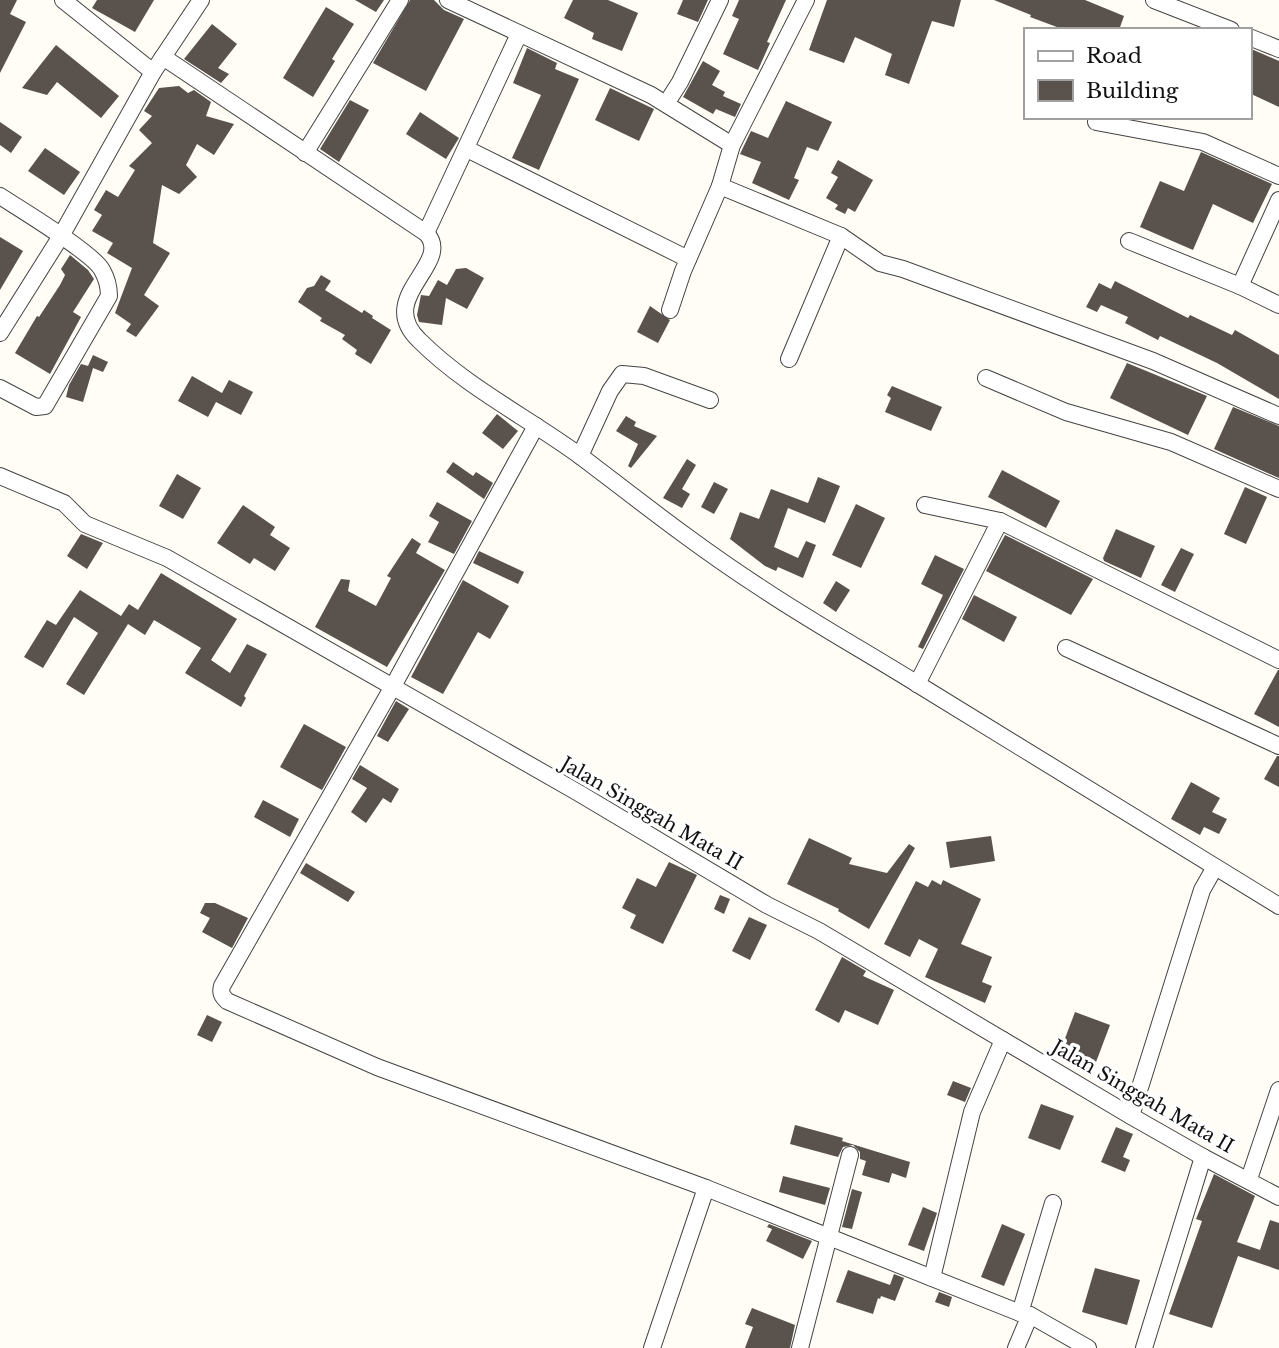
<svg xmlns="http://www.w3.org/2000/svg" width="1279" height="1348" viewBox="0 0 1279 1348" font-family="'Libre Baskerville',serif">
<rect width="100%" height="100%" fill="#fffdf5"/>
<g fill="#5a524d">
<polygon points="0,0 17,0 10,14 26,22 0,73"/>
<polygon points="97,0 154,0 135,32 92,8"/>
<polygon points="355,0 384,0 376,12"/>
<polygon points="410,0 434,0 444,10 464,19 426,91 373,63"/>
<polygon points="573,0 608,0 638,13 622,51 592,39 594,33 564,18"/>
<polygon points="683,0 708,0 698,22 677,14"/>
<polygon points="739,0 786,0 767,42 770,43 758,70 723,54 739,19 732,16"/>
<polygon points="827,0 961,0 954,27 932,21 909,84 885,75 892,54 855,37 844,63 809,50"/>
<polygon points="994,0 1085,0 1124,16 1119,30 1065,30 1030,17 1031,15"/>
<polygon points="326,7 354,24 332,59 335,61 313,97 283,78"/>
<polygon points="212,24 237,44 218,68 229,74 221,83 184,59"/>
<polygon points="56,45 119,96 101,118 57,82 47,95 22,88"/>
<polygon points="527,48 557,63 555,69 579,79 539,170 512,158 541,95 513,83"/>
<polygon points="1249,48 1279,61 1279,107 1249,93"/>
<polygon points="703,61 720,71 712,85 725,92 723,96 741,104 735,117 716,109 713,114 683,97"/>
<polygon points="179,86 188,93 194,90 211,102 206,116 234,124 214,155 197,144 186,165 197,177 179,194 162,185 153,243 170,253 144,295 159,306 136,337 126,331 131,324 115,313 132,268 107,253 113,243 92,231 102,215 94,210 106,190 118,197 135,170 129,166 152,143 139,130 152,116 144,111 159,88"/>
<polygon points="610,88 654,109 639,141 595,120"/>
<polygon points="350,100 369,110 339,162 320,149"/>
<polygon points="786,101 832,122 818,151 807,147 794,178 799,180 789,200 752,183 761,162 740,154 751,131 768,138"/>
<polygon points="420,112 459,138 446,159 406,134"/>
<polygon points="0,122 22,137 11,153 0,145"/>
<polygon points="45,148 80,172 64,195 28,171"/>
<polygon points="1201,152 1272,184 1253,223 1213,204 1193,250 1140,227 1160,181 1184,191"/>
<polygon points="838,160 873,180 855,212 848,208 845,214 835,209 838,205 826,198 838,177 831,173"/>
<polygon points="0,237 23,251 0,290"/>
<polygon points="70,255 88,270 94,279 73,312 81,317 50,374 15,353 37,316 39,317 60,285 65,275 61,269"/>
<polygon points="466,268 484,278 467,309 446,298 442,325 419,322 417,315 421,295 429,296 438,280 447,285 456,269"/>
<polygon points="321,275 331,281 325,290 362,313 364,310 373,316 372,318 391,330 371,364 355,354 357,350 342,339 345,335 320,321 322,318 298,302 307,288 314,286"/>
<polygon points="1115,281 1188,318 1190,315 1232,335 1235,330 1279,355 1279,399 1217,363 1160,336 1158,340 1125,323 1128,317 1101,305 1097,312 1086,307 1099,283 1111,289"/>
<polygon points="650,306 670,320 658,343 637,332"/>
<polygon points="93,355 108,362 103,372 93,368 83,402 66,397 69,385 81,364 92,367 88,366"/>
<polygon points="1127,363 1207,396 1188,435 1110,398"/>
<polygon points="192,376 222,393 229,380 253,392 241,415 216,402 208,417 178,401"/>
<polygon points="892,386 942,407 931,431 885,412 891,398 887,395"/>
<polygon points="1233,407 1279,426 1279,478 1214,449"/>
<polygon points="497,414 518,431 503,449 482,433"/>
<polygon points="626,416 636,422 634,426 657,436 631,468 628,466 638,444 616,431"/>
<polygon points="687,459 696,465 682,489 690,494 682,508 663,498"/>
<polygon points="453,462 473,476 476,472 493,483 484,499 446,472"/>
<polygon points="1002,470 1060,501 1046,528 988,497"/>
<polygon points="177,474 201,488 183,519 159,506"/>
<polygon points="818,477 840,486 825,523 788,508 774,547 798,558 806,541 816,545 803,578 778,567 776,571 765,566 730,539 740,512 759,519 771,489 808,503"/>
<polygon points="714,482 728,489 714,514 701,507"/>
<polygon points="1245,487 1267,497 1246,544 1224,534"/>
<polygon points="437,502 472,521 454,554 428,542 439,522 429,516"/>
<polygon points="856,504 885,518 861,568 832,555"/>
<polygon points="243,505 275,527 270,535 290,548 275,571 254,558 250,564 217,543"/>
<polygon points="1116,529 1155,546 1141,578 1104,561 1103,558"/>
<polygon points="81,534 103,543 87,569 67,556"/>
<polygon points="1005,535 1093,579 1071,615 986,571"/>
<polygon points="412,538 421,544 416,553 445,570 387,667 315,627 341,579 350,580 348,591 376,606 391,578 387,576"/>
<polygon points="1181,548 1194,554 1175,592 1161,585"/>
<polygon points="479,551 524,572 518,584 473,563"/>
<polygon points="935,555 964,569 923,649 918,647 943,595 921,584"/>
<polygon points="161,573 237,619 211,660 230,673 247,644 267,654 244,696 246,698 241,707 185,673 201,648 154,620 145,635 128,624 84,695 66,684 98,633 74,617 43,668 24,657 47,620 56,625 80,590 121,616 129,604 138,610"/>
<polygon points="463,580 509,606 490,639 478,632 443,694 411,677"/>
<polygon points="836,581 850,590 836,612 823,603"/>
<polygon points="974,595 1017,617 1004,642 962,619"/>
<polygon points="1278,670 1279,670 1279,727 1254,714"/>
<polygon points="396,701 409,709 388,742 377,736"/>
<polygon points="304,724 346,747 322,790 280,767"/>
<polygon points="1277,756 1279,756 1279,787 1264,779"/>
<polygon points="360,765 399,789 391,803 383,798 366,823 351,812 367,788 352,779"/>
<polygon points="1191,782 1220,798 1212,812 1227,819 1219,834 1204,827 1200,835 1171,819"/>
<polygon points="263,800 299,819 290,837 254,817"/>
<polygon points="991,836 995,861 950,868 946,842"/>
<polygon points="809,838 852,858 849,864 887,873 909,844 915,848 869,929 838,911 839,909 787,884"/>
<polygon points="669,862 697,875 663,944 630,928 636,915 622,908 637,878 656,887"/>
<polygon points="306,863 355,892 348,902 300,873"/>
<polygon points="932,880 941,885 943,880 981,899 961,944 992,957 982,982 992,986 985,1003 925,977 938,949 919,939 910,957 884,944 916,881 928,887"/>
<polygon points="720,895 730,899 724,914 714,909"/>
<polygon points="205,903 215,903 248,918 232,948 202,932 210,918 200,913"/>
<polygon points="749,917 767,925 750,960 732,951"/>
<polygon points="842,957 866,971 863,976 894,990 878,1025 845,1010 839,1023 815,1010"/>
<polygon points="1075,1012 1110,1025 1093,1070 1058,1057"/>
<polygon points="207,1015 222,1022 212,1042 197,1035"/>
<polygon points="953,1081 971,1088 965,1102 947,1095"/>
<polygon points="1041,1104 1074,1116 1060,1150 1028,1138"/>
<polygon points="795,1125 843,1138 842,1141 910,1162 906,1178 892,1173 889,1183 862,1175 866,1161 860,1159 860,1152 853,1145 843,1147 838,1157 790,1144"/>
<polygon points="1116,1127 1133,1134 1123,1157 1130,1160 1125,1172 1101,1162"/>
<polygon points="1214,1174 1255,1196 1237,1242 1260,1250 1270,1220 1279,1223 1279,1270 1238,1256 1212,1328 1169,1314 1202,1221 1196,1219"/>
<polygon points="783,1176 830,1188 825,1205 779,1192"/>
<polygon points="852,1189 862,1192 852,1229 842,1227"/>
<polygon points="923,1207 937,1213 924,1251 908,1245"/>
<polygon points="769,1224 812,1241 803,1259 766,1241 772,1229 767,1227"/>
<polygon points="1002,1224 1025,1234 1004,1286 981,1277"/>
<polygon points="1095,1268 1140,1280 1127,1325 1082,1312"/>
<polygon points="848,1270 890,1285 894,1274 904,1278 895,1301 881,1296 880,1299 878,1298 873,1314 836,1302"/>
<polygon points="939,1292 952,1297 949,1307 935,1302"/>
<polygon points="752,1308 795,1325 790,1348 745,1348 753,1327 745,1324"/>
</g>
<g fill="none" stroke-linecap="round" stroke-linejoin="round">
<g stroke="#444" stroke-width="18">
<g id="minor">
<polyline points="63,0 153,72"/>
<polyline points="448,0 651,95 732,145"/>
<polyline points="1154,0 1231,30"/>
<polyline points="1249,37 1279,49"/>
<path d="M163,57L426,233C455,263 374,297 419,340C467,388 529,418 583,458C642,503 699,548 761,588C812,622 866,652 919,685C1039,758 1159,832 1279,906"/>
<polyline points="666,104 680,82 720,0"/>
<polyline points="1096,122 1203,142 1279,176"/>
<polyline points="467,149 688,259"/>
<polyline points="305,153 400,0"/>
<polyline points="720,186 841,236 880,263 903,269 1153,361 1279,416"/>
<path d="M0,196C20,209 93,253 102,270C106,277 109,288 109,296L45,406L36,407L0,388"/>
<polyline points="426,233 519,34"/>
<polyline points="1129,241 1240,286 1279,200"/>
<polyline points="1240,286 1279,305"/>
<polyline points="670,310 683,271 720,186 732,145 806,0"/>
<polyline points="0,333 61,236 153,72 201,0"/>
<polyline points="789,359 841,236"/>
<polyline points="986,378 1066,412 1171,442 1279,489"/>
<path d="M536,426L392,688L222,986C220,993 222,996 227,1001L377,1067L706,1188L1020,1313L1030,1315L1088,1348"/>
<polyline points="580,456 610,391 622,374 644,376 710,400"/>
<polyline points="0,476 64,503 85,524 167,558 577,792 767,905 819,931 1131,1116 1203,1157 1279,1197"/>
<polyline points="925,505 1000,521 1279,660"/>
<polyline points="1066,648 1279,746"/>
<polyline points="917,684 1000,521"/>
<polyline points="1131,1116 1202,890 1215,867"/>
<polyline points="1249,1179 1279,1090"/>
<polyline points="932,1278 972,1112 1003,1040"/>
<polyline points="1020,1313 1053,1203"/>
<polyline points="652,1348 706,1188"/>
<polyline points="800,1348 850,1155"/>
<polyline points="1016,1348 1030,1315"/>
<polyline points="1144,1348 1203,1157"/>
</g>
</g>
<use href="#minor" stroke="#fff" stroke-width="16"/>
</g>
<g text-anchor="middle" stroke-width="7" stroke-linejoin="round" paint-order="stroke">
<g font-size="19" fill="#111" stroke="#fff">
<text transform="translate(652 813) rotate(30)" y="7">Jalan Singgah Mata II</text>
<text transform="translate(1143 1096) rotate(30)" y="7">Jalan Singgah Mata II</text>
</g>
</g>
<rect x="1024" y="28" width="228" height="91" fill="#ffffff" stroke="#a0a0a0" stroke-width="2"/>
<rect x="1038" y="51" width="35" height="10" fill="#ffffff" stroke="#a0a0a0" stroke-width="2"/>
<text x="1086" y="63" font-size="21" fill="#111111">Road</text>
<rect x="1038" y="80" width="35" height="21" fill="#5a524d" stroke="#a0a0a0" stroke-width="2"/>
<text x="1086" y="98" font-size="21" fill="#111111">Building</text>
</svg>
